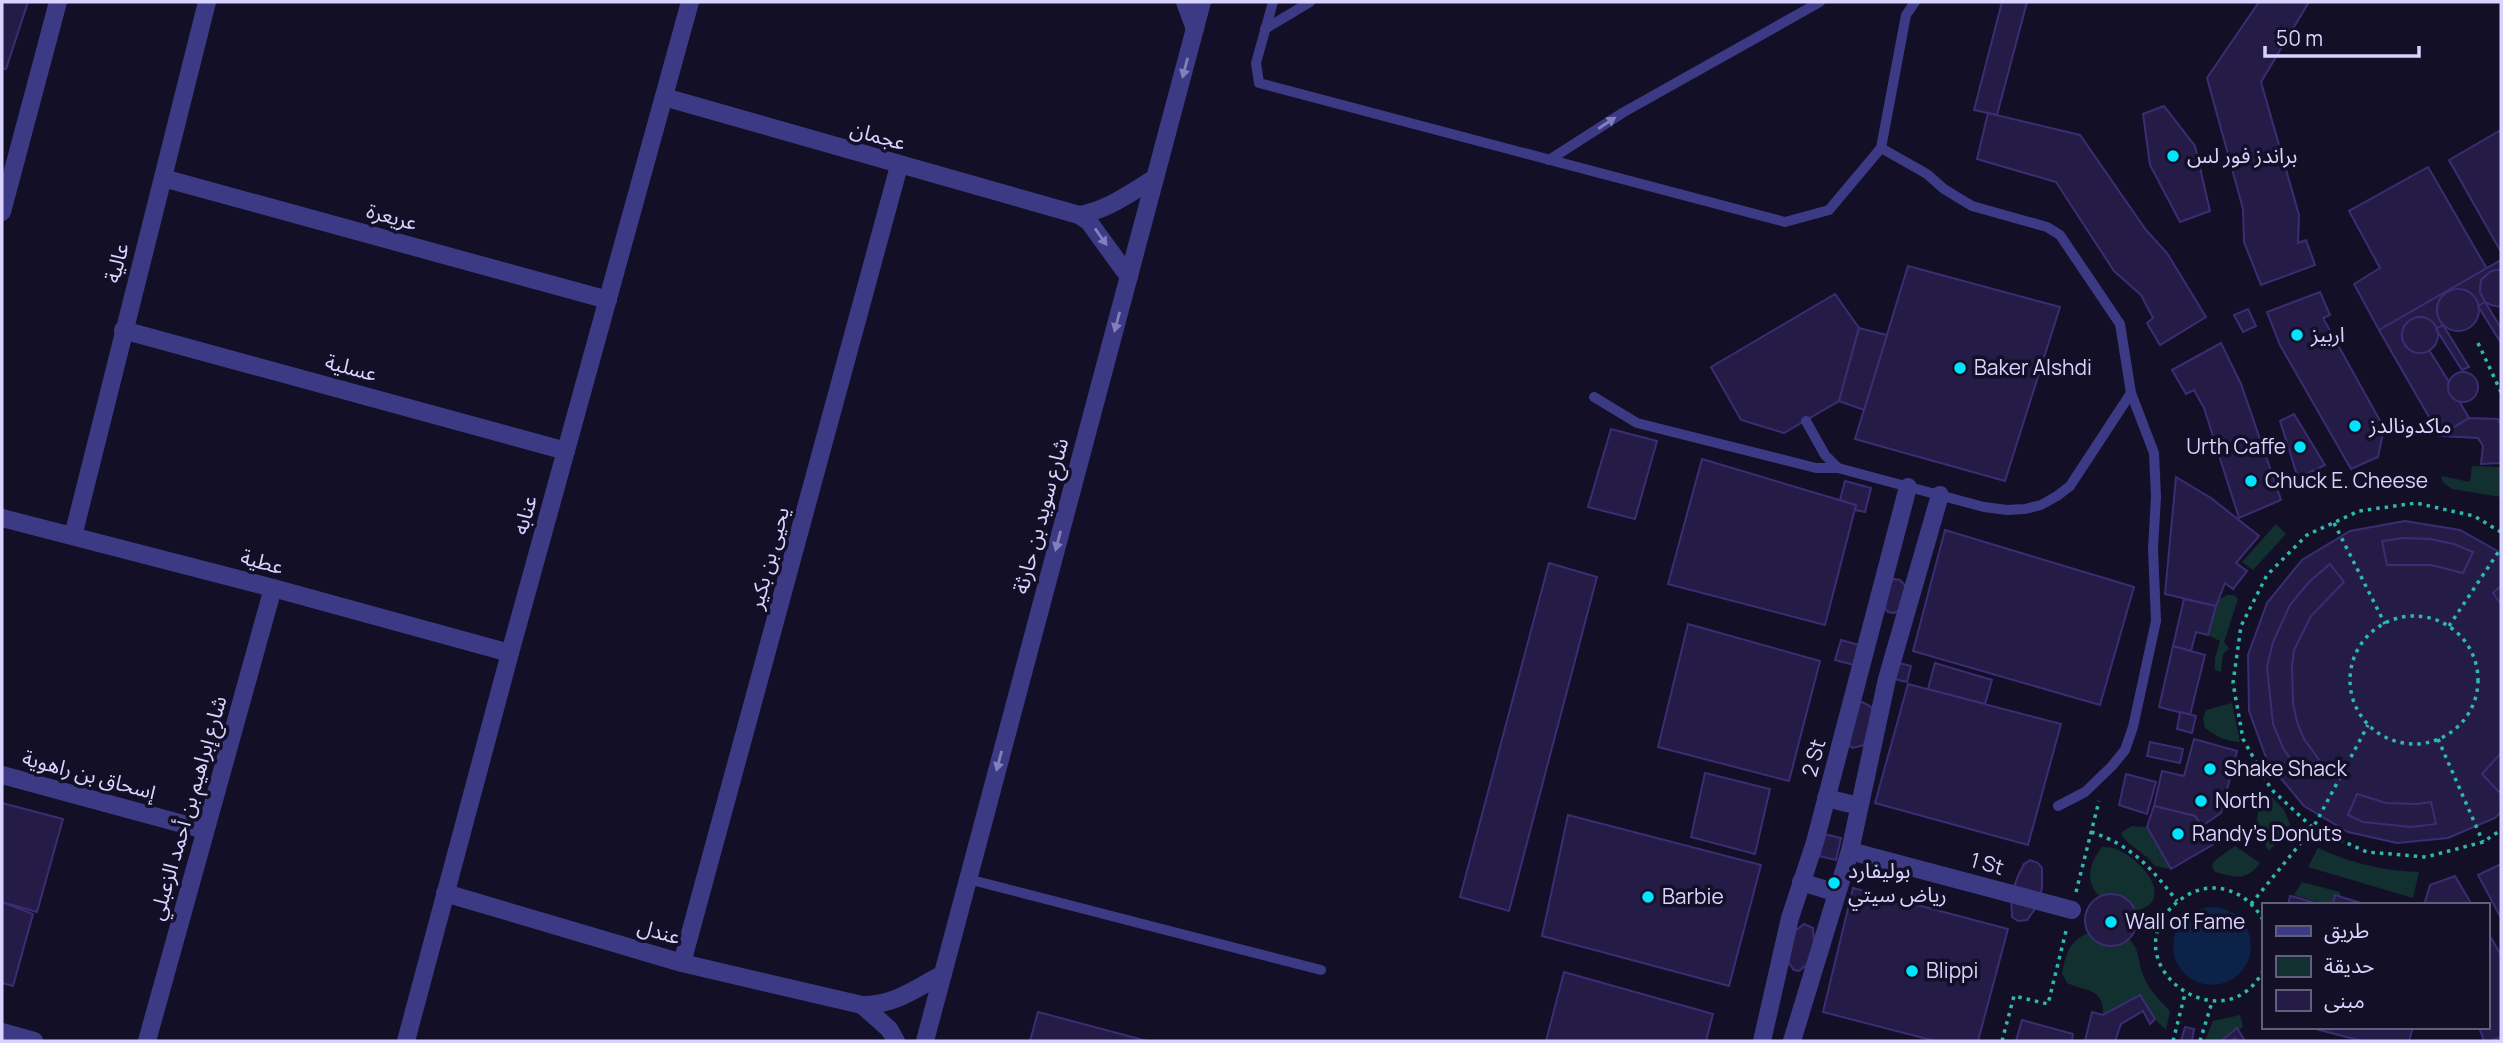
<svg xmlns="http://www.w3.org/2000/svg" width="2503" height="1043" viewBox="0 0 2503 1043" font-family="Manrope,'Noto Sans Arabic',sans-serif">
<rect width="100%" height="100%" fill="#130f26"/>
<g fill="#12302f">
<polygon points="2472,466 2501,467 2501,497 2452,489 2443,482 2441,476 2470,482"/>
<polygon points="2276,524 2286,534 2253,570 2242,562"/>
<polygon points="2227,595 2234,595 2238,599 2224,642 2229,649 2223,654 2221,672 2215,670 2215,658 2220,641 2208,635 2218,600"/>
<path d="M2232,703L2240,742C2225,741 2217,737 2205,728L2203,718L2206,710Z"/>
<path d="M2271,796L2284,810L2291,827L2269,851C2257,832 2252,818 2264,798Z"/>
<path d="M2131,826L2147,827L2171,869L2155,866C2145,852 2127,846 2121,833Z"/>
<path d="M2235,846L2260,863C2246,882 2235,877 2215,872L2212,867L2214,861Z"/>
<path d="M2102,847C2106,847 2110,847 2113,848C2138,855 2179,900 2136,911C2127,896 2116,891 2099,896C2084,880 2090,863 2102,847Z"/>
<path d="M2318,848C2351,863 2383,871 2419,872L2413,898L2308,867Z"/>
<polygon points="2302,882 2340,892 2341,897 2336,895 2333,905 2328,905 2294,895"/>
<path d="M2088,933C2100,947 2114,949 2129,939C2141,951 2137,960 2143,975C2149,990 2159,1000 2170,1011L2166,1030L2155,1019L2140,995L2103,1015C2104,988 2087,992 2067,983L2062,973C2066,954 2069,941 2088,933Z"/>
<polygon points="2240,1015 2243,1026 2239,1030 2237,1028 2221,1041 2205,1041 2213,1021"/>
</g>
<circle fill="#0c2248" cx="2212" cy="946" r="39"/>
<g fill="#241b47" stroke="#3b2d73" stroke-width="2">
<polygon points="2,2 28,2 6,69 2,68"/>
<polygon points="2002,2 2027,2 1997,115 1974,110"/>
<polygon points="2259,2 2309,2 2261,82 2299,215 2298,243 2306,240 2315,265 2261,285 2244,242 2243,209 2207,78"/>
<polygon points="2164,106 2195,146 2210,211 2180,222 2150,165 2143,114"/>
<polygon points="1988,113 2080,135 2146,230 2167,253 2206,317 2160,345 2147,323 2153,318 2141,295 2114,271 2056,182 1977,159"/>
<polygon points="2501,130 2501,252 2449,160"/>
<polygon points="2428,167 2487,269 2379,330 2354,284 2380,268 2349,211"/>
<polygon points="2501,260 2501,270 2490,272 2481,280 2480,292 2485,302 2478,306 2473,296 2468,292 2461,290 2450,291 2440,300 2437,306 2437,313 2443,325 2436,329 2428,320 2418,317 2404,326 2402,338 2404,343 2412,351 2424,352 2429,350 2449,382 2452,396 2459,401 2469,418 2440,436 2379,330"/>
<polygon points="1908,266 2060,307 2005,481 1855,439"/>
<polygon points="2495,270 2501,270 2501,307 2491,305 2485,302 2480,292 2481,280 2490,272"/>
<circle cx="2458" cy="310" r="21"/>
<polygon points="2320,292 2330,315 2323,318 2384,428 2378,457 2351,469 2280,345 2267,312"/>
<polygon points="1835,294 1859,328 1839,401 1784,433 1741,420 1711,367"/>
<polygon points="2485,302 2501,328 2501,343 2478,306"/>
<polygon points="2248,309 2256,326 2243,332 2234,315"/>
<circle cx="2420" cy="335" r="18"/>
<polygon points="2443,325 2469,367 2462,370 2436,329"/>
<polygon points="1859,328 1887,335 1864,410 1839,401"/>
<polygon points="2221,343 2241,384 2281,500 2239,518 2204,408 2194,390 2186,394 2172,370"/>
<circle cx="2463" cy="387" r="15"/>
<polygon points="2294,414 2325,465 2298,478 2280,421"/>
<polygon points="2469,418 2498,419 2501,426 2501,463 2481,464 2483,446 2478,438 2440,436"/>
<polygon points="1611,429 1657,441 1635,519 1588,507"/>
<polygon points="1702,459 1856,505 1825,625 1668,584"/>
<polygon points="2176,477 2211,498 2259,536 2236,563 2247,571 2233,589 2225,583 2216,606 2165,594"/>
<polygon points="1845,481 1871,488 1865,512 1855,510 1856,505 1840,500"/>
<polygon points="2405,521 2460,530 2501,553 2501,812 2495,818 2448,838 2397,843 2348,832 2304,806 2268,763 2249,711 2248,655 2267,603 2302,560 2350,531"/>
<polygon points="1945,530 2134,587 2100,705 1913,651"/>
<polygon points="2404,538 2430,539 2454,544 2473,552 2463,573 2431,565 2387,565 2382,541"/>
<polygon points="1549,563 1597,577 1509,911 1460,897"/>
<polygon points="2330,564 2344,582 2311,616 2294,650 2292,667 2293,703 2297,722 2304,739 2320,761 2303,777 2283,748 2273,724 2267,667 2273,642 2290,605 2309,582"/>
<polygon points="1894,579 1900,580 1907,588 1900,610 1894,613 1888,612 1882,605 1889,581"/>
<polygon points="2501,586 2501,604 2493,593"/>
<polygon points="2184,599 2216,606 2208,635 2196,632 2191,651 2173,646"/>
<polygon points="1688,624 1820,661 1789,781 1658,747"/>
<polygon points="1841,640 1859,645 1854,665 1835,660"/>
<polygon points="2173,646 2205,655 2190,715 2159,707"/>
<polygon points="1895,662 1911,666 1907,682 1890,678"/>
<polygon points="1935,663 1992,680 1985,704 1928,689"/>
<polygon points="1908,684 2061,724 2028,845 1875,803"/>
<polygon points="1862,702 1870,706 1873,710 1864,745 1853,748 1849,746 1855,705"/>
<polygon points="2180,712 2196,716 2192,733 2177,729"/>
<polygon points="2194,739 2237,751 2221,813 2202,826 2195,816 2154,806 2162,771 2184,776"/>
<polygon points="2150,742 2183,749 2180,763 2147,756"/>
<polygon points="2501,753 2501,790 2499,792 2482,774"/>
<polygon points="1705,773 1770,789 1755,854 1691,837"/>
<polygon points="2126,774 2156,782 2147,814 2119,805"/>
<polygon points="2357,794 2386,803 2416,804 2431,802 2436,824 2411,827 2363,822 2348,815"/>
<polygon points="2,803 63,819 37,912 2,902"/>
<polygon points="2154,806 2195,816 2214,844 2171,869 2147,827"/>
<polygon points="1568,815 1761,865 1729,986 1542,936"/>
<polygon points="1824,834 1841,838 1836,860 1819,856"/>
<polygon points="2030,860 2038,863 2042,868 2042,888 2035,909 2027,920 2018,921 2012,917 2011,895 2018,876 2024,864"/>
<polygon points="2501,864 2501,918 2478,875"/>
<polygon points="2455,876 2472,905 2424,905 2430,885"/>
<polygon points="1853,888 2008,929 1978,1041 1935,1041 1823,1012"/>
<circle cx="2111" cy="920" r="26"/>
<polygon points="2335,895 2351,900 2368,905 2333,905"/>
<polygon points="2290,896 2295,897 2322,905 2288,905"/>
<polygon points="2,902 33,914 13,986 2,983"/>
<polygon points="1804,924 1813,928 1814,942 1808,964 1799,971 1794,970 1788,962 1795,931"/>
<polygon points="2487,931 2501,955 2501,1037 2490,1041 2484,1041 2479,1027 2487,1027"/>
<polygon points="1564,972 1713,1014 1706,1041 1546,1041"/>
<polygon points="2140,995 2155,1019 2150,1024 2143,1011 2121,1024 2115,1041 2085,1041 2092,1012 2103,1015"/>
<polygon points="1038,1012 1147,1041 1030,1041"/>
<polygon points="2022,1020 2073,1034 2072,1041 2016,1041"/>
<polygon points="2185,1027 2194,1029 2192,1041 2181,1041"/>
<polygon points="2308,1027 2413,1027 2409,1041 2362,1041"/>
<polygon points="2237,1028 2245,1041 2237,1041 2235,1038 2231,1041 2221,1041"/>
</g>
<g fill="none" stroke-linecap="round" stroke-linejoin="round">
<g stroke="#2fb8b0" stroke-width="3.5" stroke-dasharray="3.5 5" stroke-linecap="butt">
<polyline points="2478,343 2501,392"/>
<polyline points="2334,523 2385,624"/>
<polyline points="2501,532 2474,516 2416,503 2359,511 2307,535 2267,575 2241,626 2233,683 2243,739 2271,789 2313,828 2367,852 2426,857 2483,842 2501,830"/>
<circle cx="2414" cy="680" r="64"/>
<polyline points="2449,626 2501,548"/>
<polyline points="2438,739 2483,842"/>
<path d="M2091,832C2133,846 2151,868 2177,901"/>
<polyline points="2076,892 2099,801"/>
<polyline points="2251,904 2313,828 2368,725"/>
<path d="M2263,920C2253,901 2233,887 2211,888C2194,889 2180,898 2169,910C2118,970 2225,1043 2263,971"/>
<polyline points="2002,1041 2014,996 2048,1004 2067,927"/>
<polyline points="2173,1041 2185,994"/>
<polyline points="2200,1041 2212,1002"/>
</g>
<g stroke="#3d3a85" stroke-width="10">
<polyline points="1273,2 1256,63 1259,83 1785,222 1829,210 1881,148 1906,15 1915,2"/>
<polyline points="1265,29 1310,2"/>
<polyline points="1881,148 1927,174 1944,189 1972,206 2047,227 2060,235 2120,324 2131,393 2154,453 2156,497 2153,549 2156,621 2133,727 2125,750 2112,766 2085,792 2058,806"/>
<polyline points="1549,160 1624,112 1820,2"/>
<polyline points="1594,397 1637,423 1816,468 1838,468"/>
<polyline points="1806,421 1825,455 1838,468 1984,507 2007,510 2025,509 2041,505 2057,496 2070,486 2131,393"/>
<polyline points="968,879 1321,970"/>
</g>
<g stroke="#3d3a85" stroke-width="18">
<polyline points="1826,798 1859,806"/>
<polyline points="1850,851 2072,910"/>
<polyline points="1801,882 1837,893"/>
<polyline points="1762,1041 1790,918 1815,842 1908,487"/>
<polyline points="1792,1041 1850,851 1887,679 1940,495"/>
</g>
<g stroke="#3d3a85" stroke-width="18">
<polyline points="664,97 1079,215"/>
<polyline points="163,178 608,300"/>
<polyline points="2,212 58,2"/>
<path d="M1129,277L1089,222L1079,215C1108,210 1130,193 1155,178"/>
<polyline points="123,330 566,451"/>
<polyline points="2,518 273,588 510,653"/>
<polyline points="73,536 207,2"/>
<polyline points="2,775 205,830"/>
<polyline points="445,893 682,963 862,1005"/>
<polyline points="682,963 899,166"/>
<polyline points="147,1041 273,588"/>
<polyline points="406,1041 510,653 690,2"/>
<path d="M896,1041L889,1029L862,1005C895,1005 915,989 943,974"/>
</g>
<g stroke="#3d3a85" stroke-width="18">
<polyline points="1185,2 1195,29"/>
<polyline points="2,1032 34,1041"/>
<polyline points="925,1041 1202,2"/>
</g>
</g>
<defs><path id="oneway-solid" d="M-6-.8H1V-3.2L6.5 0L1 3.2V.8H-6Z" transform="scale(1.75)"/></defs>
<g fill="#837fbc">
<use href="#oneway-solid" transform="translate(1185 68) rotate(105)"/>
<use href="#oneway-solid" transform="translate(1607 123) rotate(-33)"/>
<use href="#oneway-solid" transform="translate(1101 237) rotate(55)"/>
<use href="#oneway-solid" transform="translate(1117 322) rotate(105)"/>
<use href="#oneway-solid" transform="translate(1058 541) rotate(105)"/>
<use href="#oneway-solid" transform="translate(999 761) rotate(105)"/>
</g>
<g fill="#00e5ff" stroke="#130f26" stroke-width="2.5">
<circle cx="2173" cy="156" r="7"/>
<circle cx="2297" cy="335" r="7"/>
<circle cx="1960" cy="368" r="7"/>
<circle cx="2355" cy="426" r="7"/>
<circle cx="2300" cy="447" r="7"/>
<circle cx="2251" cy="481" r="7"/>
<circle cx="2210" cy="769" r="7"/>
<circle cx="2201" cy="801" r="7"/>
<circle cx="2178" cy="834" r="7"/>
<circle cx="1834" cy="883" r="7"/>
<circle cx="1648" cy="897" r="7"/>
<circle cx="2111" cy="922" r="7"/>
<circle cx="1912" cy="971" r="7"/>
</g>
<g text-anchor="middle" stroke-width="7" stroke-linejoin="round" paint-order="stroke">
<g font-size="21" fill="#d9d4ff" stroke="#130f26">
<text transform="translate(878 136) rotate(16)" y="7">عجمان</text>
<text transform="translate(392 217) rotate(15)" y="7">عريعرة</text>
<text transform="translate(117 263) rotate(-75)" y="7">عالية</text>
<text transform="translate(351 368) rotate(15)" y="7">عسلية</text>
<text transform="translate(525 515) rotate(-74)" y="7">عنابه</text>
<text transform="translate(1041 516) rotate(-75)" y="7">شارع سويد بن حارثة</text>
<text transform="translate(769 558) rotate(-75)" y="7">يحيى بن بكير</text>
<text transform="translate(262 562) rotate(15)" y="7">عطية</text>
<text transform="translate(1814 758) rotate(-75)" y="7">2 St</text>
<text transform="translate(89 775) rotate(15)" y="7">إسحاق بن راهوية</text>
<text transform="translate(188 808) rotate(-74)" y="7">شارع إبراهيم بن أحمد الزعبلي</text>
<text transform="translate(1987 864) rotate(15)" y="7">1 St</text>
<text transform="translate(659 932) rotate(16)" y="7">عندل</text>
</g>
<g font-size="21" fill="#d9d4ff" stroke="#130f26" text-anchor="start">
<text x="2187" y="163">براندز فور لس</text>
<text x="2311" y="342">اربيز</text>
<text x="1974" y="375">Baker Alshdi</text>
<text x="2369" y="433">ماكدونالدز</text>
<text x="2286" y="454" text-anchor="end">Urth Caffe</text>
<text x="2265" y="488">Chuck E. Cheese</text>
<text x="2224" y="776">Shake Shack</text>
<text x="2215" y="808">North</text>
<text x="2192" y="841">Randy's Donuts</text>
<text x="1848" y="878">بوليفارد<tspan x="1848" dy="24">رياض سيتي</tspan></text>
<text x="1662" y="904">Barbie</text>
<text x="2125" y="929">Wall of Fame</text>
<text x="1926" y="978">Blippi</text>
</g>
</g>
<rect width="2503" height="1043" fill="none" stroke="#d9d4ff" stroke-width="7"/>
<rect x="2262" y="903" width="228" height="126" fill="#130f26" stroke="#625e7d" stroke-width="2"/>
<rect x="2276" y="926" width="35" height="10" fill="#3d3a85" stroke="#625e7d" stroke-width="2"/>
<text x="2324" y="938" font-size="21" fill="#d9d4ff">طريق</text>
<rect x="2276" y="956" width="35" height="21" fill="#12302f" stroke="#625e7d" stroke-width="2"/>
<text x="2324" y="973" font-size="21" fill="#d9d4ff">حديقة</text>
<rect x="2276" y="990" width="35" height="21" fill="#241b47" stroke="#625e7d" stroke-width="2"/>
<text x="2324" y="1008" font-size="21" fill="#d9d4ff">مبنى</text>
<path d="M2265 46v10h154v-10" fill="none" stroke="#d9d4ff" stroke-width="3.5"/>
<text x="2276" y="46" font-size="21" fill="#d9d4ff" stroke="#130f26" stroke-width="5" paint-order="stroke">50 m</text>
</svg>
